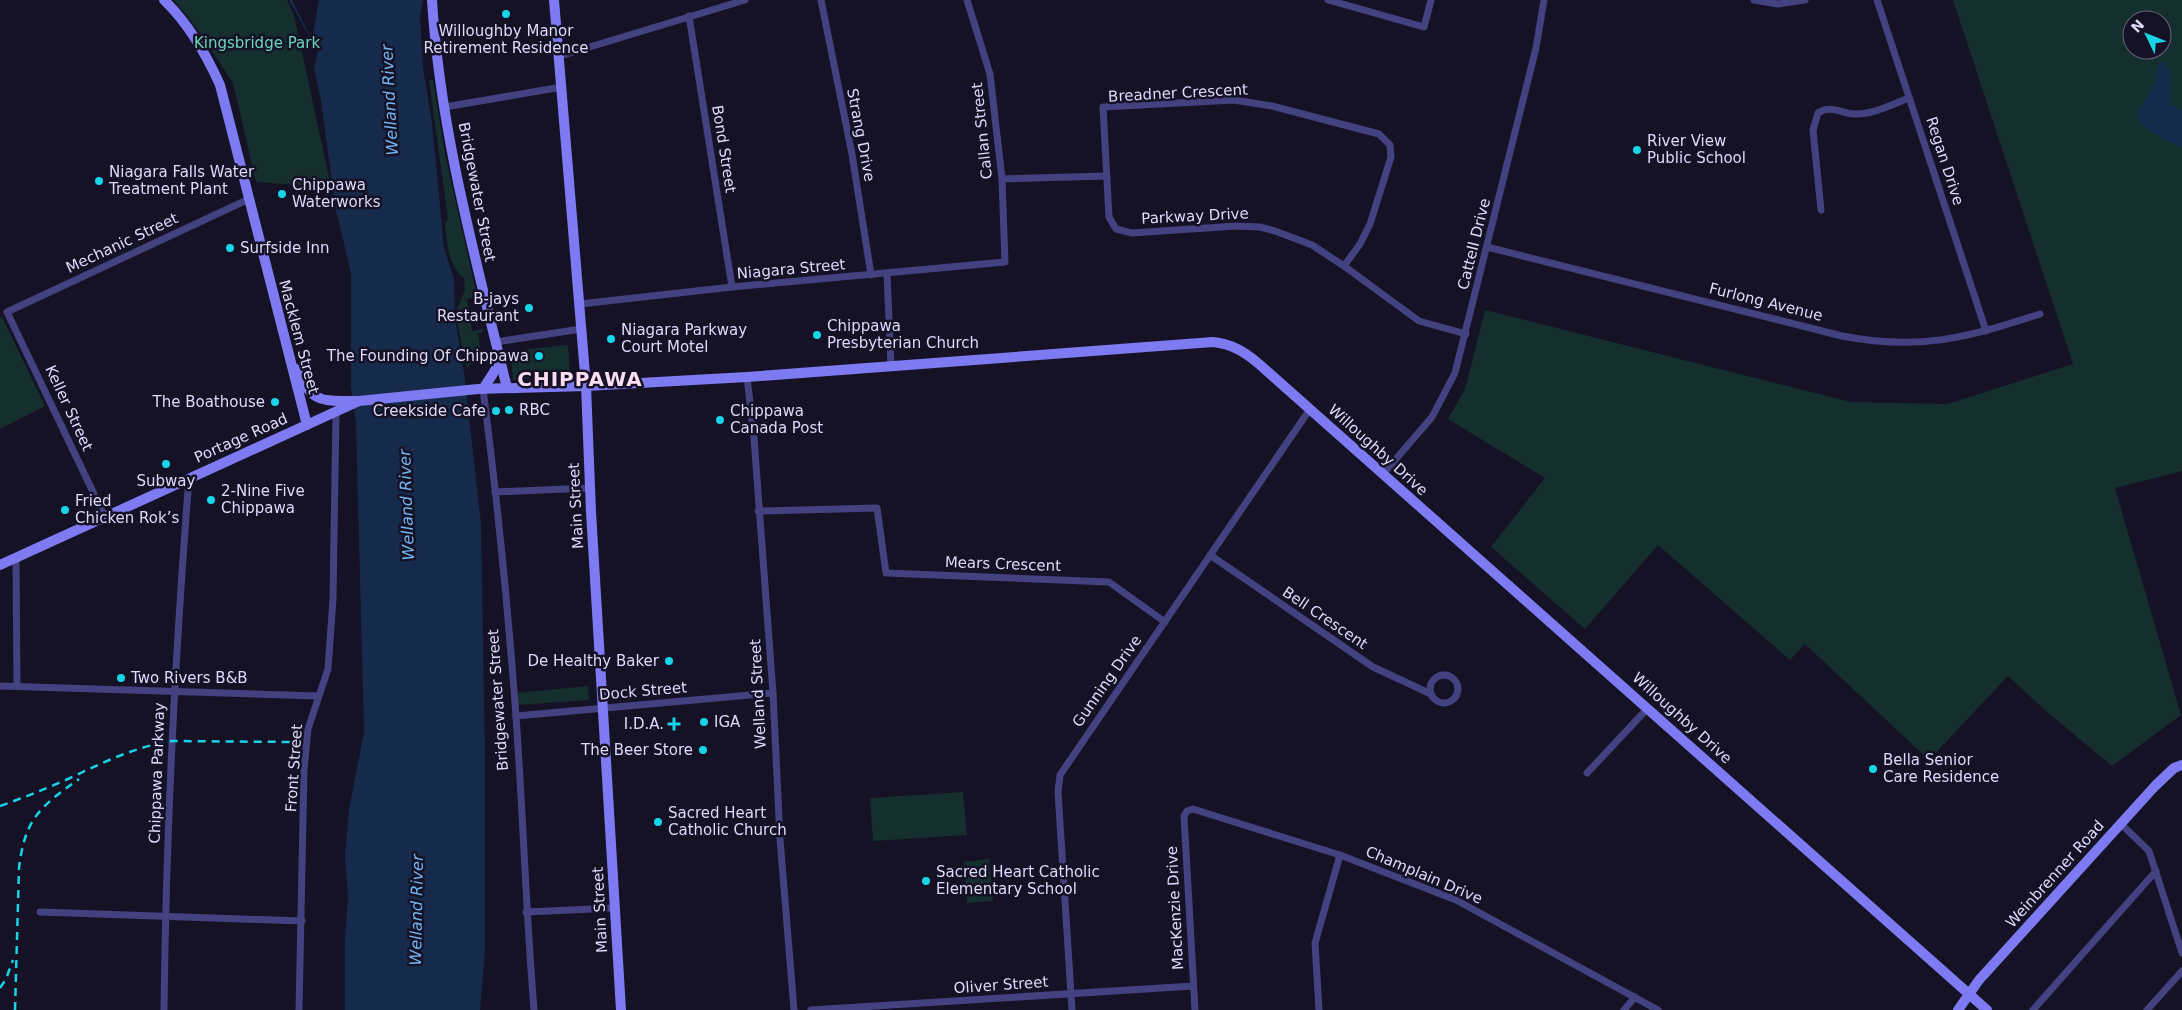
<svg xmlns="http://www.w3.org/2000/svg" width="2182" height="1010" viewBox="0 0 2182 1010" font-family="'DejaVu Sans',sans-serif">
<rect width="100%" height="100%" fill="#151226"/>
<g fill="#152f2e" fill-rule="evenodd">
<polygon points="174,0 287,0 294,15 331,187 256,182 233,83 199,31"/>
<path d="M1953,0H2182V471L2115,488L2181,715L2112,766L2047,712L2008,676L1929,760L1805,644L1790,660L1658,545L1585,629L1491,547L1545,478L1448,419L1465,389L1485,310L1851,402L1948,404L2073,364ZM2132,20H2162V50H2132Z"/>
<path d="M429,80H433L445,154L477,296L467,299L472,331L483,329L484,331L478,333L481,354L467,368L455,313L465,290L464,278C447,264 447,244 445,224L448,219Z"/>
<polygon points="2,317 45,406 0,429 0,318"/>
<polygon points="568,345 570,374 513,380 511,351"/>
<polygon points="588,686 589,700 516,705 516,693"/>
<polygon points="963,792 967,835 873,841 870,798"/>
<polygon points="989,859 993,901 967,903 964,862"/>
</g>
<g fill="#162b4c">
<polygon points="289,0 292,0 312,40 319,0 423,0 420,16 423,68 432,123 444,248 454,279 455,319 464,373 481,523 485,759 485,950 480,1010 345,1010 345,938 348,898 345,856 349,810 364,732 356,423 351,387 351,273 336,210 321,101 314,68 318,52"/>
<path d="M2164,62L2171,73V104L2182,112V148C2171,142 2136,129 2139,113C2140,104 2149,97 2152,89C2156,81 2156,72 2159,63Z"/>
</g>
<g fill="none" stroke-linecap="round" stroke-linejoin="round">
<g stroke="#444180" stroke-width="7">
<polyline points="821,0 852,154 871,275"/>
<polyline points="1328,0 1424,27 1431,0"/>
<polyline points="1754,0 1778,4 1805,0"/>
<polyline points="1877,0 1986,331"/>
<polyline points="689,16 732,287"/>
<polyline points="560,56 745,0"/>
<polyline points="445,107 562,87"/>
<polyline points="1002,179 1107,176"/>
<path d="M1821,210L1813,130L1818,113C1831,104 1842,114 1856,114C1874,114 1893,104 1909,98"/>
<path d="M1487,247L1842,336C1920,351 1966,338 2040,314"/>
<polyline points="1344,266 1360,244 1370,224 1391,157 1390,145 1379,134 1272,106 1234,100 1103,107 1109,217 1116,229 1132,233 1236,226 1260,227 1275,231 1312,245 1344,266 1419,321 1466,334"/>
<polyline points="887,274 891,365"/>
<polyline points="580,304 732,287 1005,262 1002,179 990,74 967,0"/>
<polyline points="496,342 581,329"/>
<polyline points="747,377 754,438 773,693 780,839 794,1010"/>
<path d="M483,389C497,497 508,607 516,716C523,814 526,912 534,1010"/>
<polyline points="1383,474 1432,417 1455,373 1536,48 1544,0"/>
<polyline points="495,492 589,488"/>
<polyline points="758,511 877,508 886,573 1109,582 1165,622"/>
<polyline points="105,517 7,312 249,199"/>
<polyline points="1210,555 1373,667 1431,694"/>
<polyline points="16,558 17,686"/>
<circle cx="1444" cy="689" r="14"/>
<polyline points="0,686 318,696"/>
<polyline points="516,716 773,693"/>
<polyline points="1587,773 1648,708"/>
<polyline points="2121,824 2149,851 2182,953"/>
<polyline points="40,912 302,921"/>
<polyline points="526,912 615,908"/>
<path d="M164,1010C166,832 175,655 189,478"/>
<polyline points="299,1010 304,770 308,729 328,669 333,599 336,412"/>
<polyline points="811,1010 1193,986"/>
<polyline points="1072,1010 1058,792 1060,775 1310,409"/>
<polyline points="1195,1010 1184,816 1187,811 1193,809 1340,855 1456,900 1658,1010"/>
<polyline points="1319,1010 1315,943 1340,855"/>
<polyline points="1624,1010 1635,997"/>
<polyline points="2033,1010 2156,871"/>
<polyline points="2147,1010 2182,971"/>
</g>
<g stroke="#7e7af2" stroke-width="10">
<path d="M164,0C189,24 206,54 220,85L307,425"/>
<path d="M432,0C440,132 476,260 507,388"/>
<polyline points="554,0 586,386 591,512 621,1010"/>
<path d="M296,369C312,403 321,401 356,401"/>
<polyline points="483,389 494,372 500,359"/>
<path d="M0,565L359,401L478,389L586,386L747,377L1213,342C1232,344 1245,352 1259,364L1987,1010"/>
<polyline points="1958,1010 1979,980 2155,786 2174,768 2182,765"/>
</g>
<g stroke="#19d4e9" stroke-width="2.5" stroke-dasharray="8 6" stroke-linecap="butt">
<path d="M0,806C23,798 45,789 68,779C102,763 134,747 172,741L292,742"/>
<polyline points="0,988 6,979 13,960"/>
<path d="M15,1010L19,868C25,818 40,807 79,779"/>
</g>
</g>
<g fill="#19d4e9" stroke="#151226" stroke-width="2">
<circle cx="506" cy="14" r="5"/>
<circle cx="1637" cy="150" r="5"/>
<circle cx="99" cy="181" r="5"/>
<circle cx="282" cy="194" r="5"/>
<circle cx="230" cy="248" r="5"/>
<circle cx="529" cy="308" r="5"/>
<circle cx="817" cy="335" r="5"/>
<circle cx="611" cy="339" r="5"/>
<circle cx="539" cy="356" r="5"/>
<circle cx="275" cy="402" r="5"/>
<circle cx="509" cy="410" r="5"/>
<circle cx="496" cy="411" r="5"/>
<circle cx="720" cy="420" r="5"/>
<circle cx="166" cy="464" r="5"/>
<circle cx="211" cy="500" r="5"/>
<circle cx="65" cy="510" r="5"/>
<circle cx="669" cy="661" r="5"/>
<circle cx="121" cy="678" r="5"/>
<circle cx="704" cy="722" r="5"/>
<path d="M671.5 716.5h5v5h5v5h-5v5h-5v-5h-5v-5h5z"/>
<circle cx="703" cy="750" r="5"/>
<circle cx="1873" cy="769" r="5"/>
<circle cx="658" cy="822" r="5"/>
<circle cx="926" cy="881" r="5"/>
</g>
<g text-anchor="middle" stroke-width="5" stroke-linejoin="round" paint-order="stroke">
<g font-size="15" fill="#dedafb" stroke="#151226" text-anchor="start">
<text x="506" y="36" text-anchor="middle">Willoughby Manor<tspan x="506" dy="17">Retirement Residence</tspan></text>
<text x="1647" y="146">River View<tspan x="1647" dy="17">Public School</tspan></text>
<text x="109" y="177">Niagara Falls Water<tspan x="109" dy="17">Treatment Plant</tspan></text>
<text x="292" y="190">Chippawa<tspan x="292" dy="17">Waterworks</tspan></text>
<text x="240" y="253">Surfside Inn</text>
<text x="519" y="304" text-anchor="end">B-jays<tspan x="519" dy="17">Restaurant</tspan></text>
<text x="827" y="331">Chippawa<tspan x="827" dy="17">Presbyterian Church</tspan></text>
<text x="621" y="335">Niagara Parkway<tspan x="621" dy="17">Court Motel</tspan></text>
<text x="529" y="361" text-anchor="end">The Founding Of Chippawa</text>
<text x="265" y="407" text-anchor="end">The Boathouse</text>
<text x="519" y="415">RBC</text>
<text x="486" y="416" text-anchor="end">Creekside Cafe</text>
<text x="730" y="416">Chippawa<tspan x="730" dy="17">Canada Post</tspan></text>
<text x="166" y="486" text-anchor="middle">Subway</text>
<text x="221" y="496">2-Nine Five<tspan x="221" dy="17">Chippawa</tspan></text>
<text x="75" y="506">Fried<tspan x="75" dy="17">Chicken Rok’s</tspan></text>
<text x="659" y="666" text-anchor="end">De Healthy Baker</text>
<text x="131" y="683">Two Rivers B&amp;B</text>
<text x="714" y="727">IGA</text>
<text x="664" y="729" text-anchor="end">I.D.A.</text>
<text x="693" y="755" text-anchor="end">The Beer Store</text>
<text x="1883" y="765">Bella Senior<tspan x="1883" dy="17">Care Residence</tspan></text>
<text x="668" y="818">Sacred Heart<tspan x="668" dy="17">Catholic Church</tspan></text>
<text x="936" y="877">Sacred Heart Catholic<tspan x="936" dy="17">Elementary School</tspan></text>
</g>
<g font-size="15" fill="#6cd5bb" stroke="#151226">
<text x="257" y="48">Kingsbridge Park</text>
</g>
<g font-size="15" fill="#dedafb" stroke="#151226">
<text transform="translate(1178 93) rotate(-3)" y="5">Breadner Crescent</text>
<text transform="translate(982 131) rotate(-96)" y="5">Callan Street</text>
<text transform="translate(861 135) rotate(79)" y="5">Strang Drive</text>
<text transform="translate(724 149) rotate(81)" y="5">Bond Street</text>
<text transform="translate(1945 161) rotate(72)" y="5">Regan Drive</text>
<text transform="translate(477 192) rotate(79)" y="5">Bridgewater Street</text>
<text transform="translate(1195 216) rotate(-3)" y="5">Parkway Drive</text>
<text transform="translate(122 243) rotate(-25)" y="5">Mechanic Street</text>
<text transform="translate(1474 244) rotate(-76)" y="5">Cattell Drive</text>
<text transform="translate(791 269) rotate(-5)" y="5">Niagara Street</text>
<text transform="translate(1766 302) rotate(14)" y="5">Furlong Avenue</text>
<text transform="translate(299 337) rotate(75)" y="5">Macklem Street</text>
<text transform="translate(69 408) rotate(65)" y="5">Keller Street</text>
<text transform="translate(241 438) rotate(-24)" y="5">Portage Road</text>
<text transform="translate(1378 450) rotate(42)" y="5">Willoughby Drive</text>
<text transform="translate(576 506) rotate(-93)" y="5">Main Street</text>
<text transform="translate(1003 564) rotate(2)" y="5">Mears Crescent</text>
<text transform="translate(1325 618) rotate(34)" y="5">Bell Crescent</text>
<text transform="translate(1107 681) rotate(-55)" y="5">Gunning Drive</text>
<text transform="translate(643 691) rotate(-5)" y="5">Dock Street</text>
<text transform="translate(758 694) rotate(-93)" y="5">Welland Street</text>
<text transform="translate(498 700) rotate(-94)" y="5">Bridgewater Street</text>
<text transform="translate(1682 718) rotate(42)" y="5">Willoughby Drive</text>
<text transform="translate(294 768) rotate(-86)" y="5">Front Street</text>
<text transform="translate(157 773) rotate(-88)" y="5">Chippawa Parkway</text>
<text transform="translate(2055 874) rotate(-48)" y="5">Weinbrenner Road</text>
<text transform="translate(1424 875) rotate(23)" y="5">Champlain Drive</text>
<text transform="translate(1175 908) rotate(-93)" y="5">MacKenzie Drive</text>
<text transform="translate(600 910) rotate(-93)" y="5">Main Street</text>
<text transform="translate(1001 985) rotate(-4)" y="5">Oliver Street</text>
</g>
<g font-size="16" font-style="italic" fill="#72b6f2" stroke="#151226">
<text transform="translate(389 100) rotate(-93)" y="6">Welland River</text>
<text transform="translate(406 505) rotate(-92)" y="6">Welland River</text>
<text transform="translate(416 910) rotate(-89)" y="6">Welland River</text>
</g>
<g font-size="20" font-weight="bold" letter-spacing="1" fill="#fcdcf0" stroke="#151226">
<text x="580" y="386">CHIPPAWA</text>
</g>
</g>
<g transform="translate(2147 35) rotate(313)"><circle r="24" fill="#151226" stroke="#65627b"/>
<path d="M0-4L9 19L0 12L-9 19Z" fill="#19d4e9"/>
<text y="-8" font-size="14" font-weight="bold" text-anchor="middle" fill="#dedafb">N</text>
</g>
</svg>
